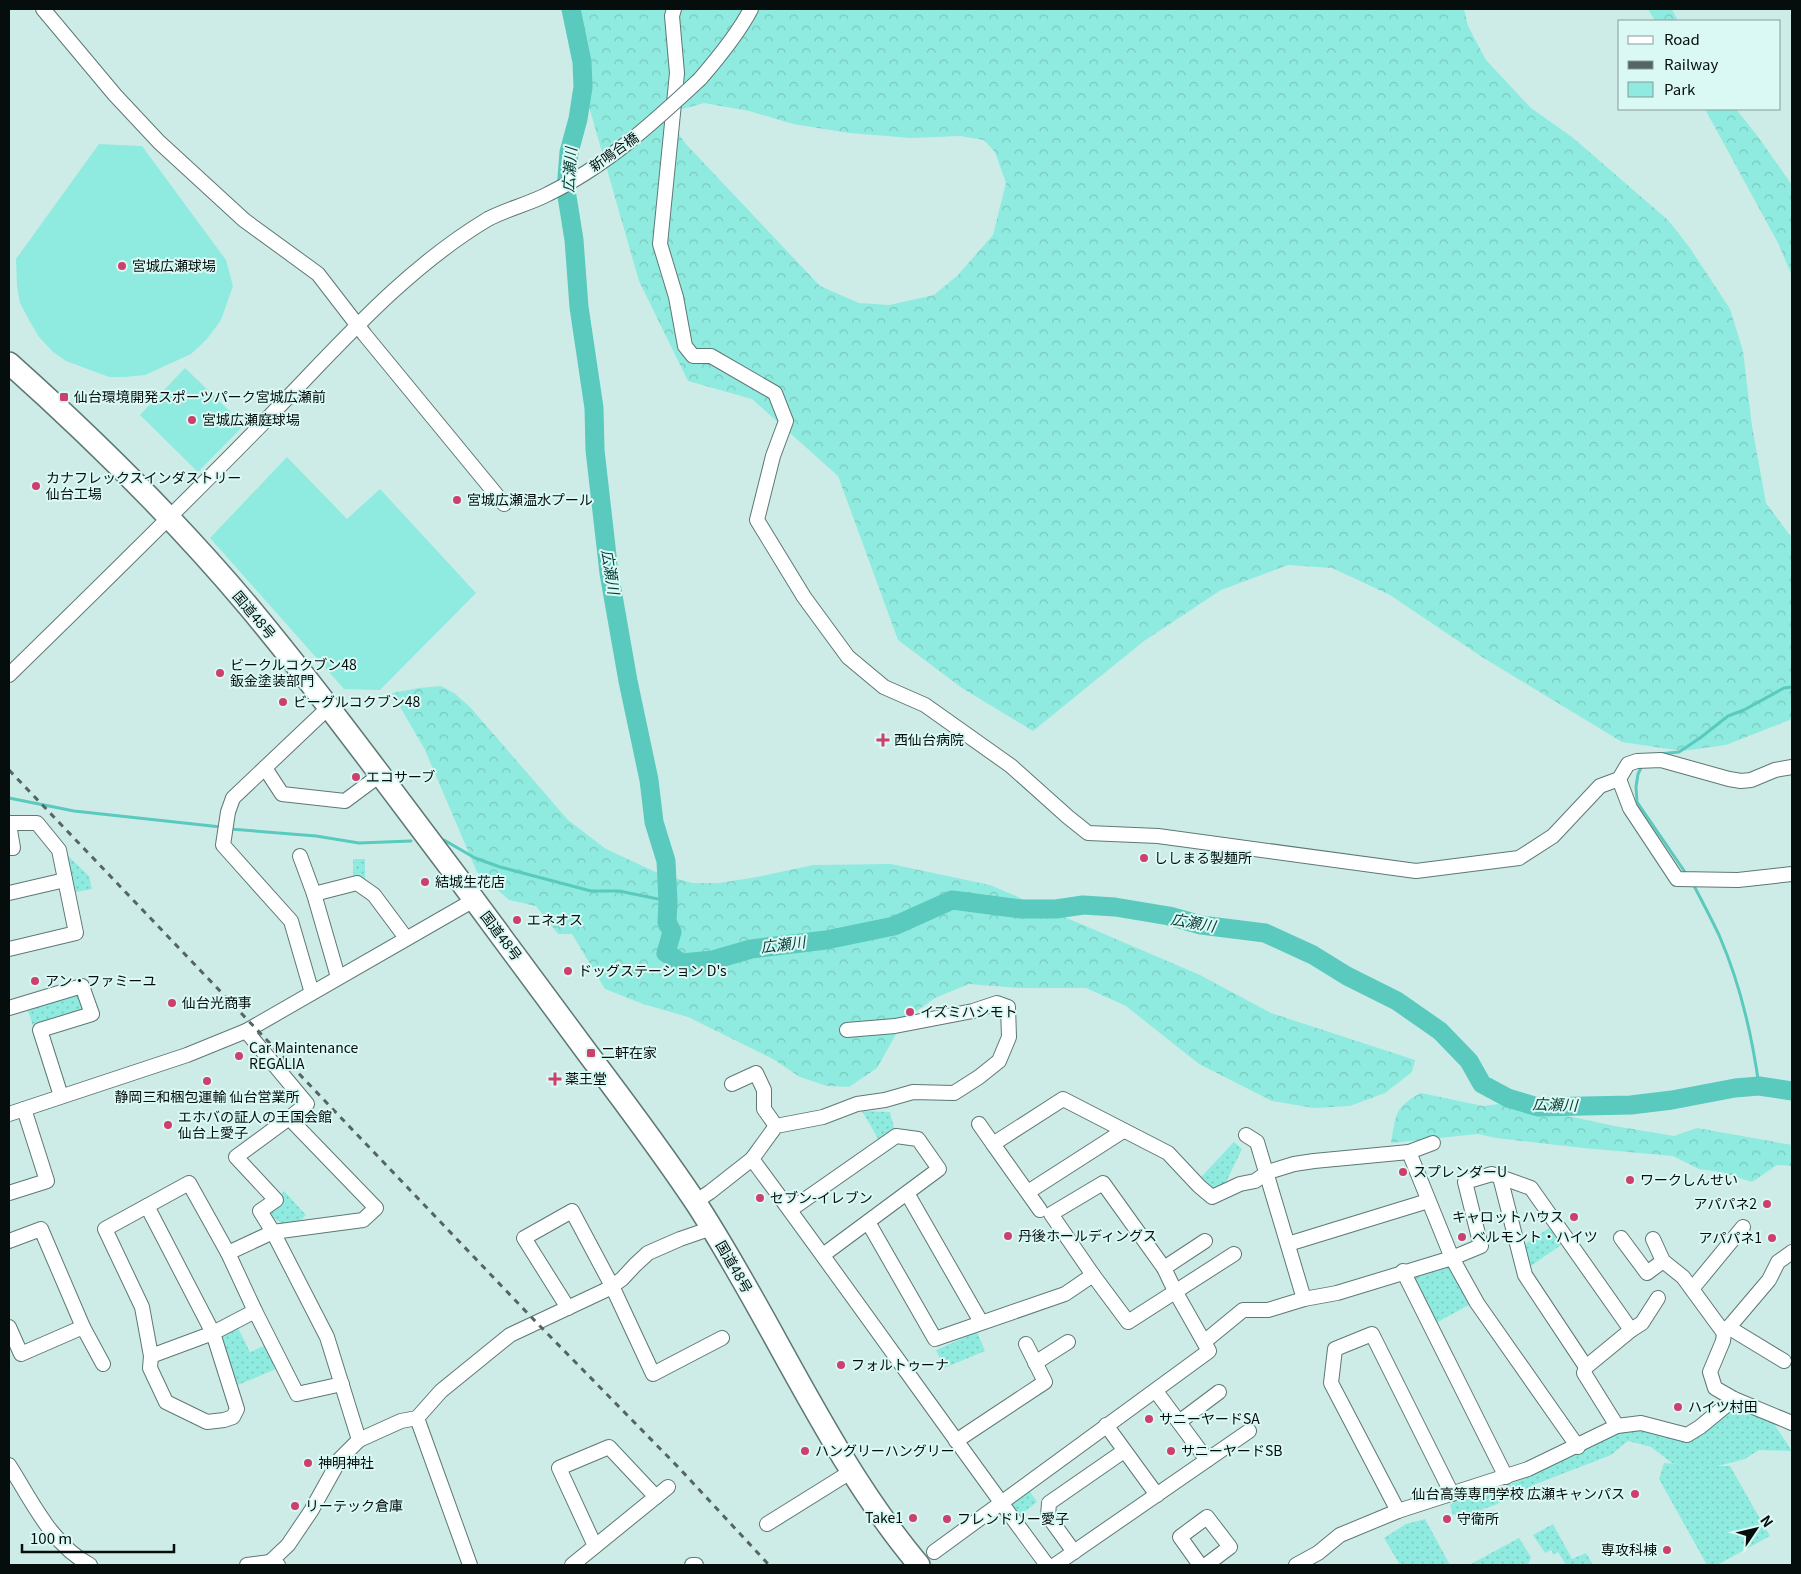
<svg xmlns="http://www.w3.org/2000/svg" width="1801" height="1574" viewBox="0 0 1801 1574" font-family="Georgia,'Noto Sans JP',serif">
<defs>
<pattern id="green-dots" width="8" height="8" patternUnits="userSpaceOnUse" patternTransform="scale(1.25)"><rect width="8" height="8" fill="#8febdf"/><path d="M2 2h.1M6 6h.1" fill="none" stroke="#7ac8be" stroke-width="1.8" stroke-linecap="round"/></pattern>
<pattern id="forest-crowns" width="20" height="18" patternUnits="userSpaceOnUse" patternTransform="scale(1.25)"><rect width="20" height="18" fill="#8febdf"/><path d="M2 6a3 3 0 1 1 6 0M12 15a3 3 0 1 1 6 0" fill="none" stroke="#7ac8be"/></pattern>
</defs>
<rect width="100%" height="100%" fill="#ceece7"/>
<g fill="url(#green-dots)">
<polygon points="64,852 89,876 92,889 71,893"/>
<polygon points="353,859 365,859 365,880 353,879"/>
<polygon points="81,990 87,1011 34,1029 27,1008"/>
<polygon points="862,1111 890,1112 895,1132 880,1142"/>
<polygon points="1234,1142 1242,1149 1226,1182 1214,1189 1201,1177"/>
<polygon points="284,1191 306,1215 298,1223 281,1223 270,1216 270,1211"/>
<polygon points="1549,1228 1561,1245 1528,1268 1521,1247"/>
<polygon points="1448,1262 1469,1305 1436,1323 1413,1276"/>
<polygon points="238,1328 250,1352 266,1345 276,1369 238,1385 219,1335"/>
<polygon points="977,1332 985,1351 944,1368 936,1350"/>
<polygon points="1736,1405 1770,1418 1792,1451 1759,1450 1745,1459 1718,1466 1730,1466 1770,1536 1717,1565 1707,1565 1659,1479 1664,1463 1677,1464 1672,1463 1651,1447 1628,1441 1611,1455 1536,1484 1495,1505 1472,1513 1453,1515 1450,1505 1458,1500 1500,1489 1580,1453 1619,1431 1639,1428 1697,1433"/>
<polygon points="1026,1486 1037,1502 1017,1518 1005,1502"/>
<polygon points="1425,1519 1450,1565 1400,1565 1384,1538 1406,1524"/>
<polygon points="1553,1524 1572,1559 1586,1553 1593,1565 1566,1565 1558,1552 1554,1555 1551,1550 1545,1553 1533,1535"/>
<polygon points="1519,1538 1531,1557 1528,1565 1469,1565"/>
</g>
<g fill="url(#forest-crowns)" fill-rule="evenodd">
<path d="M561,9H1464L1468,26L1486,60L1531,108L1572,137L1668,220L1690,248L1730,309L1743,351L1752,426L1766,503L1792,538V719L1726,745L1682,751L1622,742L1482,657L1390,595L1332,568L1288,565L1221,590L1144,641L1033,731L962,688L898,640L838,476L752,399L688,381L639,281ZM704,103L749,111L793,124L849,133L911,138L960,136L984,140L995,152L1006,183L993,235L958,275L934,295L889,305L859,303L820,286L685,143L671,123L672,112Z"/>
<polygon points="1648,9 1672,9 1678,21 1655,21"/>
<polygon points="1705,109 1736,109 1759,138 1792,185 1792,276 1778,243"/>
<polygon points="441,686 454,693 470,707 568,820 606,849 662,875 693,883 719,883 757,877 813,865 891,864 990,885 1200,975 1271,1013 1415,1060 1412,1072 1385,1093 1350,1106 1314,1108 1272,1101 1199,1064 1126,1006 1086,988 1019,988 969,984 935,998 904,1020 877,1068 849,1087 827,1086 800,1077 773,1059 688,1017 643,1004 605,989 572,934 558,934 536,906 509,900 477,872 425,750 392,693 419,688"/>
<path d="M1421,1093L1483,1106L1506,1103L1615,1126L1674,1136L1697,1128L1781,1143L1792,1145V1166L1777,1165L1752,1182L1721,1172L1699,1169L1673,1156L1583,1148L1496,1138L1478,1134L1391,1143C1396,1115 1394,1107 1421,1093Z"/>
</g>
<g fill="#8febdf">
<polygon points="99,144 142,146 226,260 233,286 221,320 207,339 191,354 145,375 125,377 109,377 66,361 53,352 39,337 29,320 20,303 17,286 16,259"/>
<polygon points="185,368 244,425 198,472 140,415"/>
<polygon points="287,457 347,519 380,489 476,593 380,690 344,689 210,538"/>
</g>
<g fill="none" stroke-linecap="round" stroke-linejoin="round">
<g stroke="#59cabd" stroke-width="3">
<polyline points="1659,754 1679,752 1700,738 1728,716 1744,710 1784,688 1792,687"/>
<polyline points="1642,766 1638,774 1636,787 1637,802 1687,875"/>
<polyline points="9,798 74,811 221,827"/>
<polyline points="230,829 316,836 359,843 411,841"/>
<polyline points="444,840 475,858 500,867 591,891 619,891 668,901"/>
<path d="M1693,884C1702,901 1711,918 1719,935C1740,983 1752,1035 1759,1086"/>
</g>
<polyline stroke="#59cabd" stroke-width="19" points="571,9 582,62 583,87 578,119 569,152 566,190 574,240 579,307 594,408 595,450 609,573 628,681 649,780 654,822 666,861 668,901 667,922 672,932 666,953 682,963 713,960 751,949 826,940 894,926 952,900 1021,909 1056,909 1083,905 1115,907 1169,916 1201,925 1265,933 1313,955 1347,976 1397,1001 1440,1031 1469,1061 1482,1084 1508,1098 1538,1107 1631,1105 1672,1100 1735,1088 1759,1086 1792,1091"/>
<g stroke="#5e7875" stroke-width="16">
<g id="minor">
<polyline points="43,9 115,95 159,142 244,220 318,274 365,335 504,504"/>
<polyline points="674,9 672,16 677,73 660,244 676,297 685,346 693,356 711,356 775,393 786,421 773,456 757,520 804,597 848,657 884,687 925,705 1011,766 1068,817 1088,833 1158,836 1416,871 1519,858 1553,836 1600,786 1619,779 1628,764 1637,761 1661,760 1729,779 1741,781 1751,780 1775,770 1792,767"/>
<path d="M700,79C719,57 738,34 751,9"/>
<path d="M9,675C95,591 180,508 264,422C335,350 401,271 488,219"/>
<polyline points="265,768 282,794 345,801 380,775"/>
<polyline points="1619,779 1630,808 1677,879 1738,880 1792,874"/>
<polyline points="9,823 37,823 59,850 76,933 9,949"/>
<polyline points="9,824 13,848 9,848"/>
<polyline points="300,856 314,894"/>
<polyline points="9,893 65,880"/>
<polyline points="338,977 314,894 357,883 374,895 406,938"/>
<polyline points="312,993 291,921 223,845 228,812 233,798 329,707"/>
<polyline points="9,1008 82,986 92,1014 40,1030 61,1096"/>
<polyline points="732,1084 756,1073 764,1090 764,1109 776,1126"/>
<polyline points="9,1114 187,1055 246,1031 474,900"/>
<polyline points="289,1118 236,1157 276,1200 260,1211 273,1232 327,1337 359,1440"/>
<polyline points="979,1124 993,1144"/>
<polyline points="1246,1135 1257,1142 1304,1299 1337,1293 1452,1258 1481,1246 1465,1182 1492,1174 1531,1188 1631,1330 1586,1367 1584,1373 1617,1426"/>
<polyline points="1409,1152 1433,1143"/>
<path d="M752,1159C852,1294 948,1431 1047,1565"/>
<polyline points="1500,1177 1525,1275 1586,1367"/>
<polyline points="1028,1192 1123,1131"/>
<polyline points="9,1193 47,1181 24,1109"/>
<polyline points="907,1193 981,1322"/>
<polyline points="695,1202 710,1192 752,1159 776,1126 823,1117 857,1104 885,1100 913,1092 954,1093 979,1077 999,1061 1009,1037 1008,1007 997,1003 973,1011 895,1026 847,1030"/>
<polyline points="147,1206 189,1183 228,1253 255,1311 297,1394 342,1384"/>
<polyline points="790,1210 896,1136 918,1139 939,1169 823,1255"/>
<polyline points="1040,1210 993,1144 1063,1099 1168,1153 1199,1186 1212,1197 1240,1184 1255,1181 1268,1172 1294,1164 1314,1161 1409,1152 1452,1258 1477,1303 1578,1447"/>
<polyline points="868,1222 935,1339 1065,1294 1093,1275 1051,1214 1103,1183 1164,1268 1175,1291 1209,1351 934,1552"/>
<polyline points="1621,1238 1647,1273 1663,1261"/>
<polyline points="1653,1239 1663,1261 1683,1277 1724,1333"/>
<polyline points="9,1241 41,1229 83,1327 103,1364"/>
<polyline points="1288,1244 1428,1201"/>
<polyline points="1792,1252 1778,1262 1769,1280 1724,1333 1723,1341 1710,1372 1715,1388 1734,1399 1792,1423"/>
<polyline points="228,1253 273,1232 363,1220 376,1208 289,1118 307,1104 246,1031"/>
<polyline points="1164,1268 1205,1241"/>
<polyline points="1403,1271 1506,1477"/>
<polyline points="1093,1275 1128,1322 1234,1254"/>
<polyline points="1692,1289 1743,1227"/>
<polyline points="568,1308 524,1238 572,1211 612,1286 653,1374 722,1338"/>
<polyline points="9,1327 21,1354 83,1327"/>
<polyline points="1728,1327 1784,1361"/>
<polyline points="1631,1330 1642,1323 1658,1298"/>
<polyline points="1204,1342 1243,1310 1268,1310 1304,1299"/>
<polyline points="151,1356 150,1368 166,1402 207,1422 224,1420 233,1417 237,1409 213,1333 147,1206 105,1229 142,1307 151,1356 213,1333 255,1311"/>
<polyline points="1035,1363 1068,1342"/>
<polyline points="1158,1394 1207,1460"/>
<polyline points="417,1418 470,1565"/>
<polyline points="1179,1422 1219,1392"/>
<polyline points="1106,1425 1157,1495"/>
<polyline points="956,1441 1045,1382 1026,1344"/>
<path d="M9,1465C32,1501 51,1544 90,1565"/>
<polyline points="1398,1511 1331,1383 1335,1349 1372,1334 1452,1494"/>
<polyline points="767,1524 852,1471"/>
<polyline points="595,1546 559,1468 609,1447 656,1497"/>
<polyline points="1074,1552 1048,1516 1049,1503 1124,1451"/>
<polyline points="270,1562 288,1545 311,1511 340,1459 359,1440 401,1421 417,1418 441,1391 510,1335 608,1289 622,1279 635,1265 648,1253 680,1239 712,1228"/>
<polyline points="247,1565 270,1562 278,1565"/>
<polyline points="572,1565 668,1487"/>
<polyline points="692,1565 696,1565"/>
<polyline points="1055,1565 1249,1431"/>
<polyline points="1200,1565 1180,1537 1207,1517 1230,1547 1206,1565"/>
<polyline points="1296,1565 1318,1553 1340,1535 1398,1511 1528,1469 1617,1426 1641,1423 1687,1435 1700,1427 1734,1399"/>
</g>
</g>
<g stroke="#5e7875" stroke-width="24">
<path id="highway" d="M9,363C94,439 175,519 249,607C322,695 389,787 458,878C502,937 546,996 589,1055C626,1104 662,1152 696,1203C773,1321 829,1458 919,1565"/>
</g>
<use href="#minor" stroke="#fff" stroke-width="14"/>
<use href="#highway" stroke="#fff" stroke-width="21"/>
<polyline stroke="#546563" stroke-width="3" stroke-dasharray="6 6" stroke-linecap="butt" points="9,770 536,1322 680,1469 769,1565"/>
<g stroke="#5e7875" stroke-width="16" stroke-linecap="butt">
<path id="minor-bridge" d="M488,219C507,209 529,204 548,194C606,166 654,122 700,79"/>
</g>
<use href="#minor-bridge" stroke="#fff" stroke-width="14"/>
</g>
<g fill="#cd3f6c" stroke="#dbf9f4" stroke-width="2">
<circle cx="122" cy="266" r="5"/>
<rect x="59" y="392" width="10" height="10" rx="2.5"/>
<circle cx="192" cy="420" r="5"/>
<circle cx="36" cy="486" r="5"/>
<circle cx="457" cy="500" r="5"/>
<circle cx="220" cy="673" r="5"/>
<circle cx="283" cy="702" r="5"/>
<path d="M880.5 732.5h5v5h5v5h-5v5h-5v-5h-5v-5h5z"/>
<circle cx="356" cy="777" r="5"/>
<circle cx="1144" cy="858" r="5"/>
<circle cx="425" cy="882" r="5"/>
<circle cx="517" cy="920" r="5"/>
<circle cx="568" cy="971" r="5"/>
<circle cx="35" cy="981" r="5"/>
<circle cx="172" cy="1003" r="5"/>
<circle cx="910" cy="1012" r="5"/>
<rect x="586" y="1048" width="10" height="10" rx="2.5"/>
<circle cx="239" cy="1056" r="5"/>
<path d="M552.5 1071.5h5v5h5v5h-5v5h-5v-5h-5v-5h5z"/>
<circle cx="207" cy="1081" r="5"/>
<circle cx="168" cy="1125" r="5"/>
<circle cx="1403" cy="1172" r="5"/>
<circle cx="1630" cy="1180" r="5"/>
<circle cx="760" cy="1198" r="5"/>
<circle cx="1767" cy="1204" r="5"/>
<circle cx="1574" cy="1217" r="5"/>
<circle cx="1008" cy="1236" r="5"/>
<circle cx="1462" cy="1237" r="5"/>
<circle cx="1772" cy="1238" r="5"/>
<circle cx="841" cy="1365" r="5"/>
<circle cx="1678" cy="1407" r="5"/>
<circle cx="1149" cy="1419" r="5"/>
<circle cx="805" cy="1451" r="5"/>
<circle cx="1171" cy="1451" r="5"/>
<circle cx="308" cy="1463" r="5"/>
<circle cx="1635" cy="1494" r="5"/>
<circle cx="295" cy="1506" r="5"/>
<circle cx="913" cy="1518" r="5"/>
<circle cx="947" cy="1519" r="5"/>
<circle cx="1447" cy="1519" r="5"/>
<circle cx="1667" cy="1550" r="5"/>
</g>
<g text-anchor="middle" stroke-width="4" stroke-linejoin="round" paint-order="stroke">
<g font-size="14" fill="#050e0d" stroke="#dbf9f4">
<text transform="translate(614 152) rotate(-35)" y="5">新鳴合橋</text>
<text transform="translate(254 615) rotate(50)" y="5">国道48号</text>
<text transform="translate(501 936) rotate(53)" y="5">国道48号</text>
<text transform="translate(734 1267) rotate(60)" y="5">国道48号</text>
</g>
<g font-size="14" fill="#050e0d" stroke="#dbf9f4" text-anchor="start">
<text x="132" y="271">宮城広瀬球場</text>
<text x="74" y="402">仙台環境開発スポーツパーク宮城広瀬前</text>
<text x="202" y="425">宮城広瀬庭球場</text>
<text x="46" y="483">カナフレックスインダストリー<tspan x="46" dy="16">仙台工場</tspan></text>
<text x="467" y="505">宮城広瀬温水プール</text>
<text x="230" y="670">ビークルコクブン48<tspan x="230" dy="16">鈑金塗装部門</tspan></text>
<text x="293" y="707">ビーグルコクブン48</text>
<text x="894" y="745">西仙台病院</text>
<text x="366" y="782">エコサーブ</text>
<text x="1154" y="863">ししまる製麺所</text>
<text x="435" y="887">結城生花店</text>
<text x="527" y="925">エネオス</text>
<text x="578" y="976">ドッグステーション D's</text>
<text x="45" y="986">アン・ファミーユ</text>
<text x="182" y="1008">仙台光商事</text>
<text x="920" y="1017">イズミハシモト</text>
<text x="249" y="1053">Car Maintenance<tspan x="249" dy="16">REGALIA</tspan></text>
<text x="601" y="1058">二軒在家</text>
<text x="565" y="1084">薬王堂</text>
<text x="207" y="1102" text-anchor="middle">静岡三和梱包運輸 仙台営業所</text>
<text x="178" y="1122">エホバの証人の王国会館<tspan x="178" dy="16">仙台上愛子</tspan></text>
<text x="1413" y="1177">スプレンダーU</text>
<text x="1640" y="1185">ワークしんせい</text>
<text x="770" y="1203">セブン-イレブン</text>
<text x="1757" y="1209" text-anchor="end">アパパネ2</text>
<text x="1564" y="1222" text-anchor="end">キャロットハウス</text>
<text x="1018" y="1241">丹後ホールディングス</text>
<text x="1472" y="1242">ベルモント・ハイツ</text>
<text x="1762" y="1243" text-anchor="end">アパパネ1</text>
<text x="851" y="1370">フォルトゥーナ</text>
<text x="1688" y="1412">ハイツ村田</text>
<text x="1159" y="1424">サニーヤードSA</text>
<text x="815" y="1456">ハングリーハングリー</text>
<text x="1181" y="1456">サニーヤードSB</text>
<text x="318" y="1468">神明神社</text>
<text x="1625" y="1499" text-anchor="end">仙台高等専門学校 広瀬キャンパス</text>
<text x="305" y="1511">リーテック倉庫</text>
<text x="903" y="1523" text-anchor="end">Take1</text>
<text x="957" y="1524">フレンドリー愛子</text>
<text x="1457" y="1524">守衛所</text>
<text x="1657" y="1555" text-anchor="end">専攻科棟</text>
</g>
<g font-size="15" font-style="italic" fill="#033a35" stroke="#dbf9f4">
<text transform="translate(570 170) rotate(-86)" y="5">広瀬川</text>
<text transform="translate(610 572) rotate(81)" y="5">広瀬川</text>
<text transform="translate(1193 923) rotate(10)" y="5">広瀬川</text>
<text transform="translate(783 945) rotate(-7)" y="5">広瀬川</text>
<text transform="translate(1555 1105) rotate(2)" y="5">広瀬川</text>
</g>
</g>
<rect width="1801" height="1574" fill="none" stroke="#050e0d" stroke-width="20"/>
<rect x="1618" y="20" width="162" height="90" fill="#dbf9f4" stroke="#859b98"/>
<rect x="1628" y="36" width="25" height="8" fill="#ffffff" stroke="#859b98"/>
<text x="1664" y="45" font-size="15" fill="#050e0d">Road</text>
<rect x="1628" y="61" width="25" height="8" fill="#546563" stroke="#859b98"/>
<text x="1664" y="70" font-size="15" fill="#050e0d">Railway</text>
<rect x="1628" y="82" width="25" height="15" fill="#8febdf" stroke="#859b98"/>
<text x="1664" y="95" font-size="15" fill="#050e0d">Park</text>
<g transform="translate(1756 1529) rotate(55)" stroke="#dbf9f4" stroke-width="4" paint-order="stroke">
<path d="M0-4L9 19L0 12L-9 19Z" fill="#050e0d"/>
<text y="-8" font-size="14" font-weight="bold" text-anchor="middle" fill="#050e0d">N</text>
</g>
<path d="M22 1544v8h152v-8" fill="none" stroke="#050e0d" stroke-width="2.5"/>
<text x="30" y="1544" font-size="15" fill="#050e0d" stroke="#dbf9f4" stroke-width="4" paint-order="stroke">100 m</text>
</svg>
